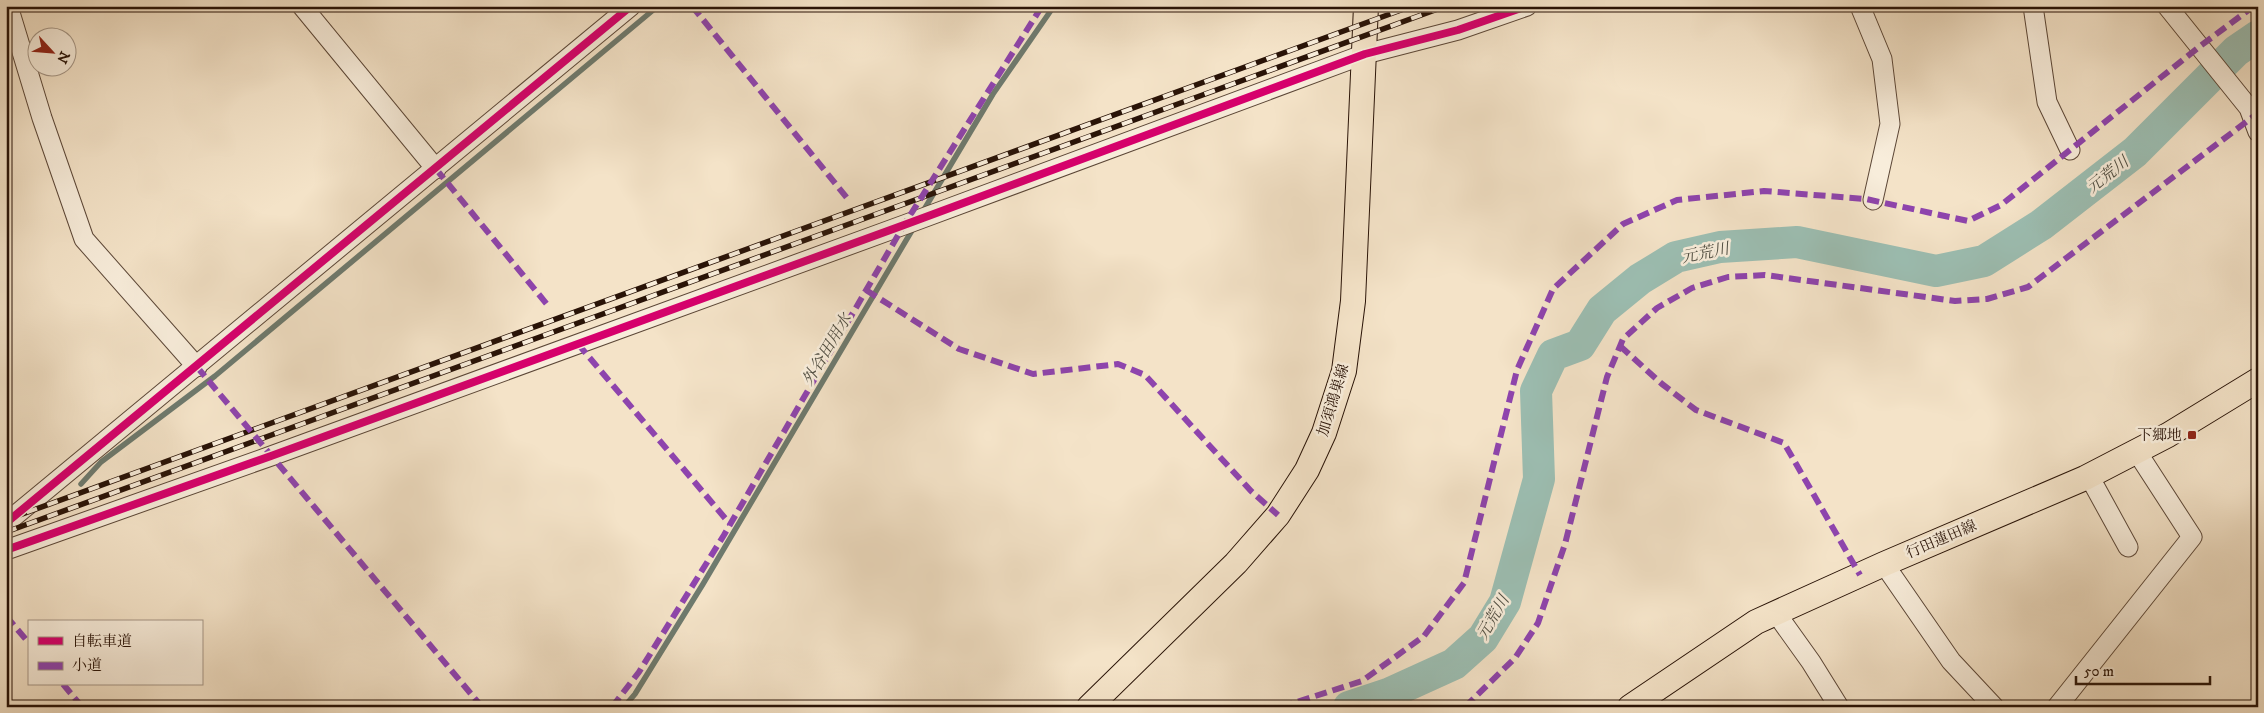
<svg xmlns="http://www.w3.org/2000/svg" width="2264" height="713" viewBox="0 0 2264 713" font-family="'IM FELL DW Pica','Noto Serif JP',serif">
<rect width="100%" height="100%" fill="#f4e3c8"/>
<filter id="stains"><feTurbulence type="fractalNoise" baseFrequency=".004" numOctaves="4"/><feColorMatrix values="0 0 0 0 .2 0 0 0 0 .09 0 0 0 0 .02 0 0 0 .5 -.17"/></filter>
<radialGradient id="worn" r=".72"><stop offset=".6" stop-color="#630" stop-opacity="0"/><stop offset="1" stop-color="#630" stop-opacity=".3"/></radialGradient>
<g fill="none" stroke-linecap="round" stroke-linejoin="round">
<g stroke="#6e7a6e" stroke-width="5.5">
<polyline points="922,213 993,94 1054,6"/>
<polyline points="81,484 101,462 215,376 658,6"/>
<polyline points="624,707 635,694 703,584 914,227"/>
</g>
<polyline stroke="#9cbeb2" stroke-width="32" points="1349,707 1388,694 1454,664 1483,638 1505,602 1539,479 1536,391 1553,355 1580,345 1602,310 1640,279 1676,257 1720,247 1797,242 1936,271 1984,261 2041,225 2135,152 2236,51 2258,36"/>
<g stroke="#5c4737" stroke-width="21">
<g id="minor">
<polyline points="8,6 42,118 84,239 197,367"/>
<polyline points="302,6 436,169"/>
<polyline points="1860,6 1882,59 1890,124 1873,200"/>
<polyline points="2033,6 2047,102 2070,150"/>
<polyline points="2167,6 2249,108 2258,132"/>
<polyline points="2089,476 2128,547"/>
<polyline points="6,523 631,6"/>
<polyline points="6,550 271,456 904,225 1365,54 1458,30 1527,6"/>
<polyline points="1884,564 1951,661 1994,707"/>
<polyline points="1776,613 1811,662 1839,707"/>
<polyline points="2057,707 2192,537 2137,452"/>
</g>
</g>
<g stroke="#291307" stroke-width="26">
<g id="major">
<polyline points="1089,707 1236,563 1278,515 1307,470 1324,433 1344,371 1353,301 1366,6"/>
<polyline points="1630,707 1756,622 1884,564 2085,478 2168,435 2258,380"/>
</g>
</g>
<use href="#minor" stroke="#f8eddb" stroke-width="19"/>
<use href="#major" stroke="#f4e3c8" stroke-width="24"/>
<g stroke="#291307" stroke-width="5.5">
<g id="rail">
<polyline points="6,520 1412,6"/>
<polyline points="6,532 1446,6"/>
</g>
</g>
<use href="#rail" stroke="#f8eddb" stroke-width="4" stroke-dasharray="11" stroke-linecap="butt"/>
<g stroke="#8e44ad" stroke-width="6" stroke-dasharray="12 6" stroke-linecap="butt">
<polyline points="692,6 847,198"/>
<polyline points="436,169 550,308"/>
<polyline points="866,290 959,349 1033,374 1118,364 1145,375 1251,491 1278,515"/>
<polyline points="578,344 730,524"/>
<polyline points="1620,346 1662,384 1696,410 1784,443 1860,575"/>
<polyline points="197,367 482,707"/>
<polyline points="6,616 29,643"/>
<polyline points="63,684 82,707"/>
<polyline points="612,707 639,672 724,535 904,225 1042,6"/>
<polyline points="1281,707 1362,681 1424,636 1464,583 1517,370 1553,289 1623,224 1677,200 1764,191 1866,199 1968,221 2001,205 2199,47 2254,6"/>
<polyline points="1465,707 1515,658 1538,623 1565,544 1607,377 1623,339 1657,308 1692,288 1728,277 1765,275 1955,301 1987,299 2028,287 2258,113"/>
</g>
<g stroke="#f8eddb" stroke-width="11">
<g id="cycleway">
<polyline points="6,523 631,6"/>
<polyline points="6,550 271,456 904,225 1365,54 1458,30 1527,6"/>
</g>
</g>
<use href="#cycleway" stroke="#d6006c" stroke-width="8"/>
</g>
<rect fill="#8f2418" stroke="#f8eddb" stroke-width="2" x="2187" y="430" width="10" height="10" rx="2.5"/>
<g text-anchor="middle" stroke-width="5" stroke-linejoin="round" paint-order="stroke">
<g font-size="15" fill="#291307" stroke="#f8eddb">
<text transform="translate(1333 400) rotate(-73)" y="5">加須鴻巣線</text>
<text transform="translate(1941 539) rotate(-23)" y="5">行田蓮田線</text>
</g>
<g font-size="15" fill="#291307" stroke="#f8eddb" text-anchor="end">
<text x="2182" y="440">下郷地</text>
</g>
<g font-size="16" font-style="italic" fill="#514f43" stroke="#f8eddb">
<text transform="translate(2107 174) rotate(-38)" y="6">元荒川</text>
<text transform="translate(1705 252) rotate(-11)" y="6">元荒川</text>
<text transform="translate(826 349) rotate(-59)" y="6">外谷田用水</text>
<text transform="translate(1492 617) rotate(-60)" y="6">元荒川</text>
</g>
</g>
<rect width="2264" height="713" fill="none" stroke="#f4e3c8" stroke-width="25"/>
<rect x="8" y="8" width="2249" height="698" fill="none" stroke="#291307" stroke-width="2.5"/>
<rect x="12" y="12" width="2239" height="688" fill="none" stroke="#291307"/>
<rect x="28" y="620" width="175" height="65" fill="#f8eddb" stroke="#a59686"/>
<rect x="38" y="637" width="25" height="8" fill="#d6006c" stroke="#a59686"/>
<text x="72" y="646" font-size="15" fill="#291307">自転車道</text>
<rect x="38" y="662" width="25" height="8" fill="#8e44ad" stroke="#a59686"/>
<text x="72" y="670" font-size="15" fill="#291307">小道</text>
<g transform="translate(52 52) rotate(116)"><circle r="24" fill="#f8eddb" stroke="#a59686"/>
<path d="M0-4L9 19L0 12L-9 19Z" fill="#8f2418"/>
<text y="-8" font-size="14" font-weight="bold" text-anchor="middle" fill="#291307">N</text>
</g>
<path d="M2076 676v8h134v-8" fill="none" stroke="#291307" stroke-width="2.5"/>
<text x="2084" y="676" font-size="15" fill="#291307" stroke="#f8eddb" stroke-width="4" paint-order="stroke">50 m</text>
<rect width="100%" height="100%" filter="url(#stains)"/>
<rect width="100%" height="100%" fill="url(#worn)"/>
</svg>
